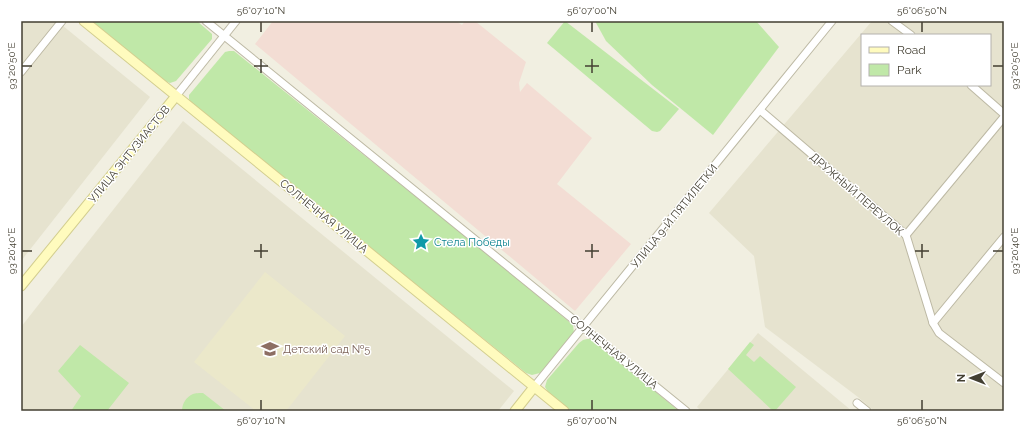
<svg xmlns="http://www.w3.org/2000/svg" width="1025" height="432" viewBox="0 0 1025 432" font-family="Raleway,sans-serif">
<rect width="100%" height="100%" fill="#f1efe1"/>
<g fill="#e6e3cf" fill-rule="evenodd">
<polygon points="21,21 57,21 150,97 21,261"/>
<path d="M872,21H1004V411H874L858,397L765,327L754,256L709,213ZM862,35H990V85H862Z"/>
<polygon points="183,121 514,391 498,411 21,411 21,327"/>
<polygon points="758,333 852,411 701,411 697,407"/>
</g>
<polygon fill="#ebe8ca" points="265,272 345,336 286,411 256,411 194,362"/>
<polygon fill="#f3ddd4" points="273,21 456,21 462,25 465,21 475,21 526,62 519,83 520,92 527,83 592,138 557,184 631,244 575,311 255,44"/>
<g fill="#c0e8a8">
<polygon points="92,21 197,21 212,34 212,39 176,81 170,83 165,81"/>
<polygon points="565,21 679,109 660,131 657,132 652,131 547,43"/>
<polygon points="595,21 756,21 779,47 713,135 652,85 606,41"/>
<polygon points="229,51 234,51 466,237 573,325 574,333 540,373 532,375 526,373 192,104 189,99 189,95 225,52"/>
<polygon points="587,339 591,339 679,411 571,411 548,392 545,387 547,380 579,343 583,340"/>
<polygon points="750,342 754,345 746,355 754,362 760,356 796,387 775,411 773,411 728,369"/>
<polygon points="80,345 129,383 107,411 71,411 81,396 58,371"/>
<path d="M203,393L226,411H182C182,404 186,397 193,394C195,393 200,393 203,393Z"/>
</g>
<g fill="none" stroke-linecap="round" stroke-linejoin="round">
<g stroke="#bdb9a4" stroke-width="9">
<g id="street">
<polyline points="206,21 686,411"/>
<polyline points="892,21 911,35"/>
<polyline points="21,72 62,21"/>
<polyline points="971,85 1004,114"/>
<polyline points="176,96 236,21"/>
<polyline points="760,110 906,235 933,323 939,333 1004,383"/>
<polyline points="906,235 1004,117"/>
<polyline points="933,323 1004,237"/>
<polyline points="534,387 832,21"/>
<polyline points="857,403 867,411"/>
</g>
</g>
<g stroke="#d3ce8f" stroke-width="11">
<g id="secondary">
<polyline points="84,21 564,411"/>
<polyline points="21,286 176,96"/>
<polyline points="515,411 534,387"/>
</g>
</g>
<use href="#street" stroke="#fff" stroke-width="7"/>
<use href="#secondary" stroke="#fffbbe" stroke-width="9"/>
</g>
<path fill="none" stroke="#433f32" stroke-width="1.5" d="M261,22V32M592,22V32M922,22V32M261,59V73M592,59V73M22,66H32M254,66H268M585,66H599M993,66H1003M261,244V258M592,244V258M922,244V258M22,251H32M254,251H268M585,251H599M915,251H929M993,251H1003M261,400V410M592,400V410M922,400V410"/>
<defs>
<g id="sight-bare" transform="scale(1.38)"><path d="M0-6L1.8-2.2L6-1.7L2.9 1.2L3.7 5.4L0 3.3L-3.7 5.4L-2.9 1.2L-6-1.7L-1.8-2.2Z" fill="#0f9aa8" stroke="#fff" stroke-width="2.5" paint-order="stroke"/></g>
<g id="school-bare" transform="scale(1.38)"><path d="M0-5L7-2L0 1L-7-2ZM-4 1L0 2.5L4 1V4Q0 6-4 4Z" fill="#8d6e63" stroke="#fff" stroke-width="2.5" paint-order="stroke"/></g>
</defs>
<g fill-rule="evenodd">
<use href="#sight-bare" x="421" y="242"/>
<use href="#school-bare" x="270" y="349"/>
</g>
<g text-anchor="middle" stroke-width="3" stroke-linejoin="round" paint-order="stroke">
<g font-size="11" fill="#433f32" stroke="#fff">
<text transform="translate(129 154) rotate(-51)" y="4">УЛИЦА ЭНТУЗИАСТОВ</text>
<text transform="translate(857 194) rotate(41)" y="4">ДРУЖНЫЙ ПЕРЕУЛОК</text>
<text transform="translate(324 216) rotate(39)" y="4">СОЛНЕЧНАЯ УЛИЦА</text>
<text transform="translate(674 216) rotate(-51)" y="4">УЛИЦА 9-Й ПЯТИЛЕТКИ</text>
<text transform="translate(614 352) rotate(39)" y="4">СОЛНЕЧНАЯ УЛИЦА</text>
</g>
<g font-size="11" fill="#0d838f" stroke="#fff" text-anchor="start">
<text x="434" y="246">Стела Победы</text>
</g>
<g font-size="11" fill="#785e54" stroke="#fff" text-anchor="start">
<text x="283" y="353">Детский сад №5</text>
</g>
</g>
<rect width="1025" height="432" fill="none" stroke="#ffffff" stroke-width="44"/>
<rect x="861" y="34" width="130" height="52" fill="#ffffff" stroke="#b4b2ad"/>
<rect x="869" y="47" width="20" height="6" fill="#fffbbe" stroke="#b4b2ad"/>
<text x="897" y="54" font-size="12" fill="#433f32">Road</text>
<rect x="869" y="64" width="20" height="12" fill="#c0e8a8" stroke="#b4b2ad"/>
<text x="897" y="74" font-size="12" fill="#433f32">Park</text>
<g transform="translate(971 378) rotate(270)" stroke="#ffffff" stroke-width="3" paint-order="stroke">
<path d="M0-3L7 15L0 10L-7 15Z" fill="#433f32"/>
<text y="-6" font-size="11" font-weight="bold" text-anchor="middle" fill="#433f32">N</text>
</g>
<rect x="22" y="22" width="981" height="388" fill="none" stroke="#433f32" stroke-width="1.5"/>
<g font-size="10" text-anchor="middle" fill="#433f32">
<text x="261" y="14">56°07'10"N</text>
<text x="592" y="14">56°07'00"N</text>
<text x="922" y="14">56°06'50"N</text>
<text transform="translate(1014 66) rotate(-90)" y="4">93°20'50"E</text>
<text transform="translate(11 66) rotate(-90)" y="4">93°20'50"E</text>
<text transform="translate(1014 251) rotate(-90)" y="4">93°20'40"E</text>
<text transform="translate(11 251) rotate(-90)" y="4">93°20'40"E</text>
<text x="261" y="424">56°07'10"N</text>
<text x="592" y="424">56°07'00"N</text>
<text x="922" y="424">56°06'50"N</text>
</g>
</svg>
